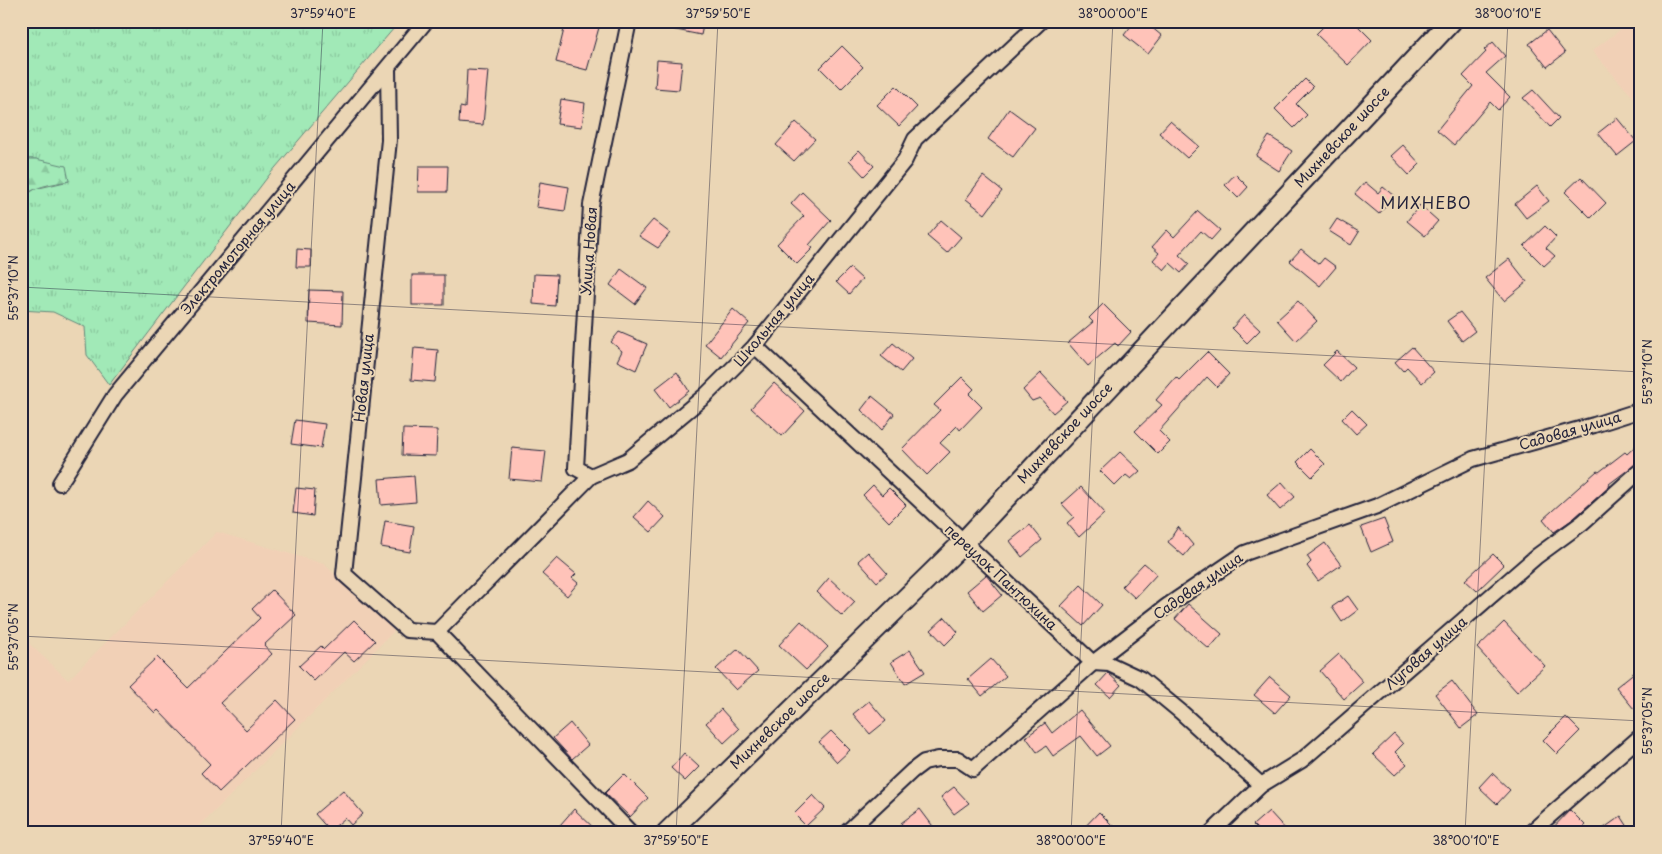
<svg xmlns="http://www.w3.org/2000/svg" width="1662" height="854" viewBox="0 0 1662 854" font-family="'Playpen Sans',sans-serif">
<defs>
<pattern id="grass-tufts" width="24" height="20" patternUnits="userSpaceOnUse" patternTransform="scale(1.25)"><rect width="24" height="20" fill="#a1e9b7"/><path d="M3 7l-1-3M5 7V3M7 7l1-3M15 17l-1-3M17 17v-4M19 17l1-3" fill="none" stroke="#8ac89e"/></pattern>
<pattern id="forest-firs" width="22" height="20" patternUnits="userSpaceOnUse" patternTransform="scale(1.25)"><rect width="22" height="20" fill="#a1e9b7"/><path d="M5 1l3.5 6h-7zM16 11l3.5 6h-7z" fill="#8ac89e"/></pattern>
</defs>
<rect width="100%" height="100%" fill="#ebd6b5"/>
<filter id="ink" filterUnits="userSpaceOnUse"><feTurbulence type="fractalNoise" baseFrequency=".02" numOctaves="2"/><feDisplacementMap in="SourceGraphic" scale="10" xChannelSelector="R" yChannelSelector="G"/><feConvolveMatrix kernelMatrix="1 2 1 2 8 2 1 2 1" color-interpolation-filters="sRGB"/></filter>
<g filter="url(#ink)">
<g fill="#f1d0b6">
<polygon points="1632,21 1641,21 1641,106 1592,51"/>
<polygon points="217,532 324,564 394,631 199,827 203,833 21,833 21,636 68,680"/>
</g>
<polygon fill="url(#grass-tufts)" stroke="#628679" points="21,21 400,21 270,174 109,385 87,355 85,327 53,312 21,310 22,198 35,189 69,181 36,159 21,159"/>
<path fill="url(#forest-firs)" stroke="#628679" d="M21,159H36L66,166L69,181C54,184 30,186 21,200Z"/>
<g fill="#ffc3b9" stroke="#22223b">
<polygon points="566,21 584,21 600,24 587,70 556,62"/>
<polygon points="662,21 704,21 701,35 661,27"/>
<polygon points="1135,21 1144,21 1162,36 1148,54 1124,35"/>
<polygon points="1329,21 1353,21 1372,40 1348,65 1316,34"/>
<polygon points="1547,30 1565,53 1547,67 1529,44"/>
<polygon points="1493,42 1505,56 1486,73 1510,97 1498,110 1490,102 1454,145 1437,130 1473,86 1463,76 1486,52 1484,50"/>
<polygon points="842,46 863,67 841,89 820,68"/>
<polygon points="657,60 682,62 679,90 655,88"/>
<polygon points="467,70 488,71 483,125 459,123 460,107 465,108"/>
<polygon points="1305,79 1313,87 1296,104 1307,115 1294,128 1275,109"/>
<polygon points="896,86 917,107 899,126 877,105"/>
<polygon points="1533,90 1559,118 1550,127 1523,98"/>
<polygon points="561,99 585,103 582,127 557,124"/>
<polygon points="1009,109 1035,128 1013,157 988,139"/>
<polygon points="1617,118 1636,141 1617,156 1598,133"/>
<polygon points="1170,121 1199,146 1187,158 1159,133"/>
<polygon points="796,122 815,139 794,161 776,145"/>
<polygon points="1269,136 1292,151 1279,171 1256,156"/>
<polygon points="1403,145 1420,164 1409,175 1391,156"/>
<polygon points="859,150 874,166 864,176 849,160"/>
<polygon points="419,166 448,166 447,192 418,192"/>
<polygon points="1235,174 1248,187 1238,198 1225,185"/>
<polygon points="983,176 1002,191 985,214 966,199"/>
<polygon points="1581,177 1606,203 1591,218 1565,192"/>
<polygon points="540,182 569,187 565,211 536,207"/>
<polygon points="1365,182 1378,193 1383,187 1394,196 1379,214 1355,194"/>
<polygon points="1537,186 1549,201 1526,218 1515,204"/>
<polygon points="802,192 831,220 809,245 813,248 797,264 777,244 804,216 791,204"/>
<polygon points="1420,205 1438,221 1425,236 1407,221"/>
<polygon points="1198,211 1220,230 1211,240 1201,231 1179,255 1189,264 1181,273 1170,263 1164,270 1153,260 1159,253 1152,247 1167,230 1174,237"/>
<polygon points="1337,219 1359,232 1351,245 1329,231"/>
<polygon points="653,220 670,233 658,248 639,236"/>
<polygon points="941,220 961,237 947,253 927,236"/>
<polygon points="1545,226 1556,237 1546,248 1555,256 1544,266 1524,246"/>
<polygon points="297,249 311,250 311,267 296,267"/>
<polygon points="1301,249 1319,264 1324,258 1336,267 1320,286 1290,261"/>
<polygon points="1509,259 1527,282 1504,301 1485,278"/>
<polygon points="850,268 862,279 849,294 836,282"/>
<polygon points="621,269 647,288 635,304 610,285"/>
<polygon points="534,274 557,275 555,306 533,304"/>
<rect x="412" y="275" width="32" height="30"/>
<polygon points="309,290 343,291 342,325 308,323"/>
<polygon points="1298,301 1317,321 1296,341 1277,320"/>
<polygon points="1103,304 1131,332 1118,346 1115,343 1088,366 1068,343 1093,322 1089,318"/>
<polygon points="733,309 749,323 721,357 705,344"/>
<polygon points="1460,312 1475,331 1462,341 1447,321"/>
<polygon points="1244,315 1260,330 1247,343 1232,328"/>
<polygon points="619,332 647,344 636,370 617,361 622,351 611,342"/>
<polygon points="893,343 912,359 901,372 881,356"/>
<polygon points="1412,347 1434,372 1422,383 1407,367 1403,371 1395,362"/>
<polygon points="414,348 438,350 435,382 411,380"/>
<polygon points="1337,351 1354,367 1341,382 1323,365"/>
<polygon points="1207,352 1229,374 1217,387 1207,377 1159,431 1170,442 1158,454 1135,431 1162,405 1156,400 1176,377 1179,380"/>
<polygon points="677,372 689,391 669,407 655,389"/>
<polygon points="1041,373 1067,401 1053,413 1040,398 1032,401 1023,390"/>
<polygon points="962,377 974,389 969,394 982,407 960,430 957,426 940,443 950,452 927,475 902,449 940,410 934,405"/>
<polygon points="774,383 805,411 782,436 751,408"/>
<polygon points="872,396 894,414 882,430 861,410"/>
<polygon points="1352,409 1367,424 1356,434 1342,419"/>
<polygon points="295,420 325,424 321,448 291,444"/>
<polygon points="403,429 437,430 436,456 402,455"/>
<polygon points="1641,441 1641,460 1609,484 1610,486 1573,519 1554,532 1543,519 1597,471 1599,472 1625,452 1627,454"/>
<polygon points="512,448 546,451 542,482 509,479"/>
<polygon points="1310,449 1325,464 1312,477 1297,462"/>
<polygon points="1120,452 1140,471 1131,479 1126,475 1115,486 1100,471"/>
<polygon points="414,476 416,502 381,505 379,479"/>
<polygon points="1282,482 1295,497 1280,510 1267,495"/>
<polygon points="873,485 882,495 889,488 906,505 889,522 863,495"/>
<polygon points="1081,487 1105,513 1079,537 1067,523 1074,517 1062,504"/>
<polygon points="296,488 315,490 313,516 293,513"/>
<polygon points="648,501 665,517 651,532 634,517"/>
<polygon points="1384,519 1393,542 1371,552 1361,527"/>
<polygon points="385,521 414,526 410,552 381,547"/>
<polygon points="1030,525 1042,540 1022,557 1010,541"/>
<polygon points="1178,527 1193,545 1184,556 1168,542"/>
<polygon points="1325,543 1341,565 1318,581 1307,566 1311,562 1307,556"/>
<polygon points="868,552 887,573 877,582 858,561"/>
<polygon points="1493,554 1504,565 1477,591 1465,580"/>
<polygon points="557,558 576,574 572,578 578,583 567,596 542,574"/>
<polygon points="1144,563 1157,574 1135,598 1122,586"/>
<polygon points="986,575 1002,595 983,611 967,591"/>
<polygon points="829,578 855,602 842,616 817,592"/>
<polygon points="1081,585 1102,605 1083,626 1061,606"/>
<polygon points="272,590 296,615 264,645 272,654 220,703 246,730 277,700 295,719 219,792 201,773 210,764 158,710 155,713 128,685 157,657 188,688 260,618 252,609"/>
<polygon points="1348,596 1358,610 1342,622 1332,607"/>
<polygon points="1188,604 1222,634 1209,649 1175,619"/>
<polygon points="945,617 958,632 945,645 931,630"/>
<polygon points="354,620 375,641 354,661 344,652 314,681 299,666 321,646 324,649"/>
<polygon points="801,621 828,647 806,670 779,645"/>
<polygon points="1504,622 1545,666 1517,692 1477,648"/>
<polygon points="738,649 758,671 736,690 716,669"/>
<polygon points="910,650 925,672 905,684 891,662"/>
<polygon points="1339,654 1363,682 1344,699 1320,671"/>
<polygon points="991,659 1006,676 982,696 968,679"/>
<polygon points="1641,667 1641,703 1634,709 1616,687"/>
<polygon points="1108,673 1121,685 1110,697 1097,685"/>
<polygon points="1270,677 1291,695 1275,713 1254,695"/>
<polygon points="1452,681 1478,715 1461,728 1435,694"/>
<polygon points="869,701 886,721 870,734 853,714"/>
<polygon points="721,709 739,729 724,743 706,723"/>
<polygon points="1080,710 1110,746 1097,756 1081,736 1053,756 1046,746 1037,752 1026,737 1045,723 1052,733"/>
<polygon points="1566,717 1580,731 1557,754 1543,740"/>
<polygon points="570,723 588,745 572,759 553,738"/>
<polygon points="831,731 850,750 837,762 819,742"/>
<polygon points="1394,734 1403,744 1395,752 1407,764 1395,775 1373,754"/>
<polygon points="684,753 699,767 685,781 671,768"/>
<polygon points="1492,773 1510,790 1497,804 1479,787"/>
<polygon points="624,774 648,798 630,817 605,793"/>
<polygon points="954,787 969,803 954,814 941,797"/>
<polygon points="343,790 363,814 351,825 345,818 330,831 315,814"/>
<polygon points="813,795 825,808 806,826 794,814"/>
<polygon points="574,809 599,833 553,833"/>
<polygon points="920,809 938,833 908,833 901,823"/>
<polygon points="1570,810 1585,825 1578,833 1548,833"/>
<polygon points="1269,811 1289,833 1261,833 1253,825"/>
<polygon points="1099,812 1120,833 1079,833"/>
<polygon points="1621,816 1632,833 1597,833"/>
</g>
<g fill="none" stroke-linecap="round" stroke-linejoin="round">
<g stroke="#22223b" stroke-width="18">
<g id="street">
<polyline points="388,68 389,140 344,574 407,630 437,632"/>
<polyline points="755,346 1093,663 1109,664 1141,679 1181,712 1261,785"/>
<polyline points="591,476 576,468 591,205 629,21"/>
<polyline points="60,483 115,395 426,21"/>
<polyline points="437,632 591,476 628,460 706,395 755,346 905,160 915,139 1041,21"/>
<polyline points="437,632 631,833"/>
<polyline points="846,833 912,771 924,762 938,759 958,759 973,769 1093,663 1167,606 1245,553 1377,506 1473,459 1594,425 1641,410"/>
<polyline points="1211,833 1261,785 1302,760 1537,556 1582,523 1641,470"/>
<polyline points="1530,833 1641,736"/>
</g>
</g>
<g stroke="#22223b" stroke-width="24">
<polyline id="secondary" points="667,833 964,542 1451,21"/>
</g>
<use href="#street" stroke="#ebd6b5" stroke-width="14"/>
<use href="#secondary" stroke="#ebd6b5" stroke-width="20"/>
</g>
</g>
<path fill="none" stroke="#22223b" stroke-width="1" stroke-opacity="0.45" d="M1603,21L1641,23M21,287L1641,372M21,636L1641,721M281,833L323,21M676,833L718,21M1071,833L1113,21M1465,833L1508,21"/>
<g text-anchor="middle" stroke-width="4" stroke-linejoin="round" paint-order="stroke">
<g font-size="14" fill="#22223b" stroke="#ebd6b5">
<text transform="translate(1342 137) rotate(-47)" y="5">Михневское шоссе</text>
<text transform="translate(238 248) rotate(-50)" y="5">Электромоторная улица</text>
<text transform="translate(589 251) rotate(-86)" y="5">Улица Новая</text>
<text transform="translate(774 320) rotate(-50)" y="5">Школьная улица</text>
<text transform="translate(364 378) rotate(-84)" y="5">Новая улица</text>
<text transform="translate(1570 431) rotate(-16)" y="5">Садовая улица</text>
<text transform="translate(1065 433) rotate(-47)" y="5">Михневское шоссе</text>
<text transform="translate(1001 577) rotate(43)" y="5">переулок Пантюхина</text>
<text transform="translate(1198 586) rotate(-35)" y="5">Садовая улица</text>
<text transform="translate(1426 653) rotate(-41)" y="5">Луговая улица</text>
<text transform="translate(780 721) rotate(-44)" y="5">Михневское шоссе</text>
</g>
<g font-size="16" letter-spacing="1" fill="#22223b" stroke="#ebd6b5">
<text x="1426" y="209">МИХНЕВО</text>
</g>
</g>
<rect width="1662" height="854" fill="none" stroke="#ebd6b5" stroke-width="55"/>
<rect x="28" y="28" width="1606" height="798" fill="none" stroke="#22223b" stroke-width="2"/>
<g font-size="12" text-anchor="middle" fill="#22223b">
<text x="323" y="18">37°59'40"E</text>
<text x="718" y="18">37°59'50"E</text>
<text x="1113" y="18">38°00'00"E</text>
<text x="1508" y="18">38°00'10"E</text>
<text transform="translate(14 288) rotate(-90)" y="4">55°37'10"N</text>
<text transform="translate(1648 372) rotate(-90)" y="4">55°37'10"N</text>
<text transform="translate(14 637) rotate(-90)" y="4">55°37'05"N</text>
<text transform="translate(1648 721) rotate(-90)" y="4">55°37'05"N</text>
<text x="281" y="845">37°59'40"E</text>
<text x="676" y="845">37°59'50"E</text>
<text x="1071" y="845">38°00'00"E</text>
<text x="1466" y="845">38°00'10"E</text>
</g>
</svg>
